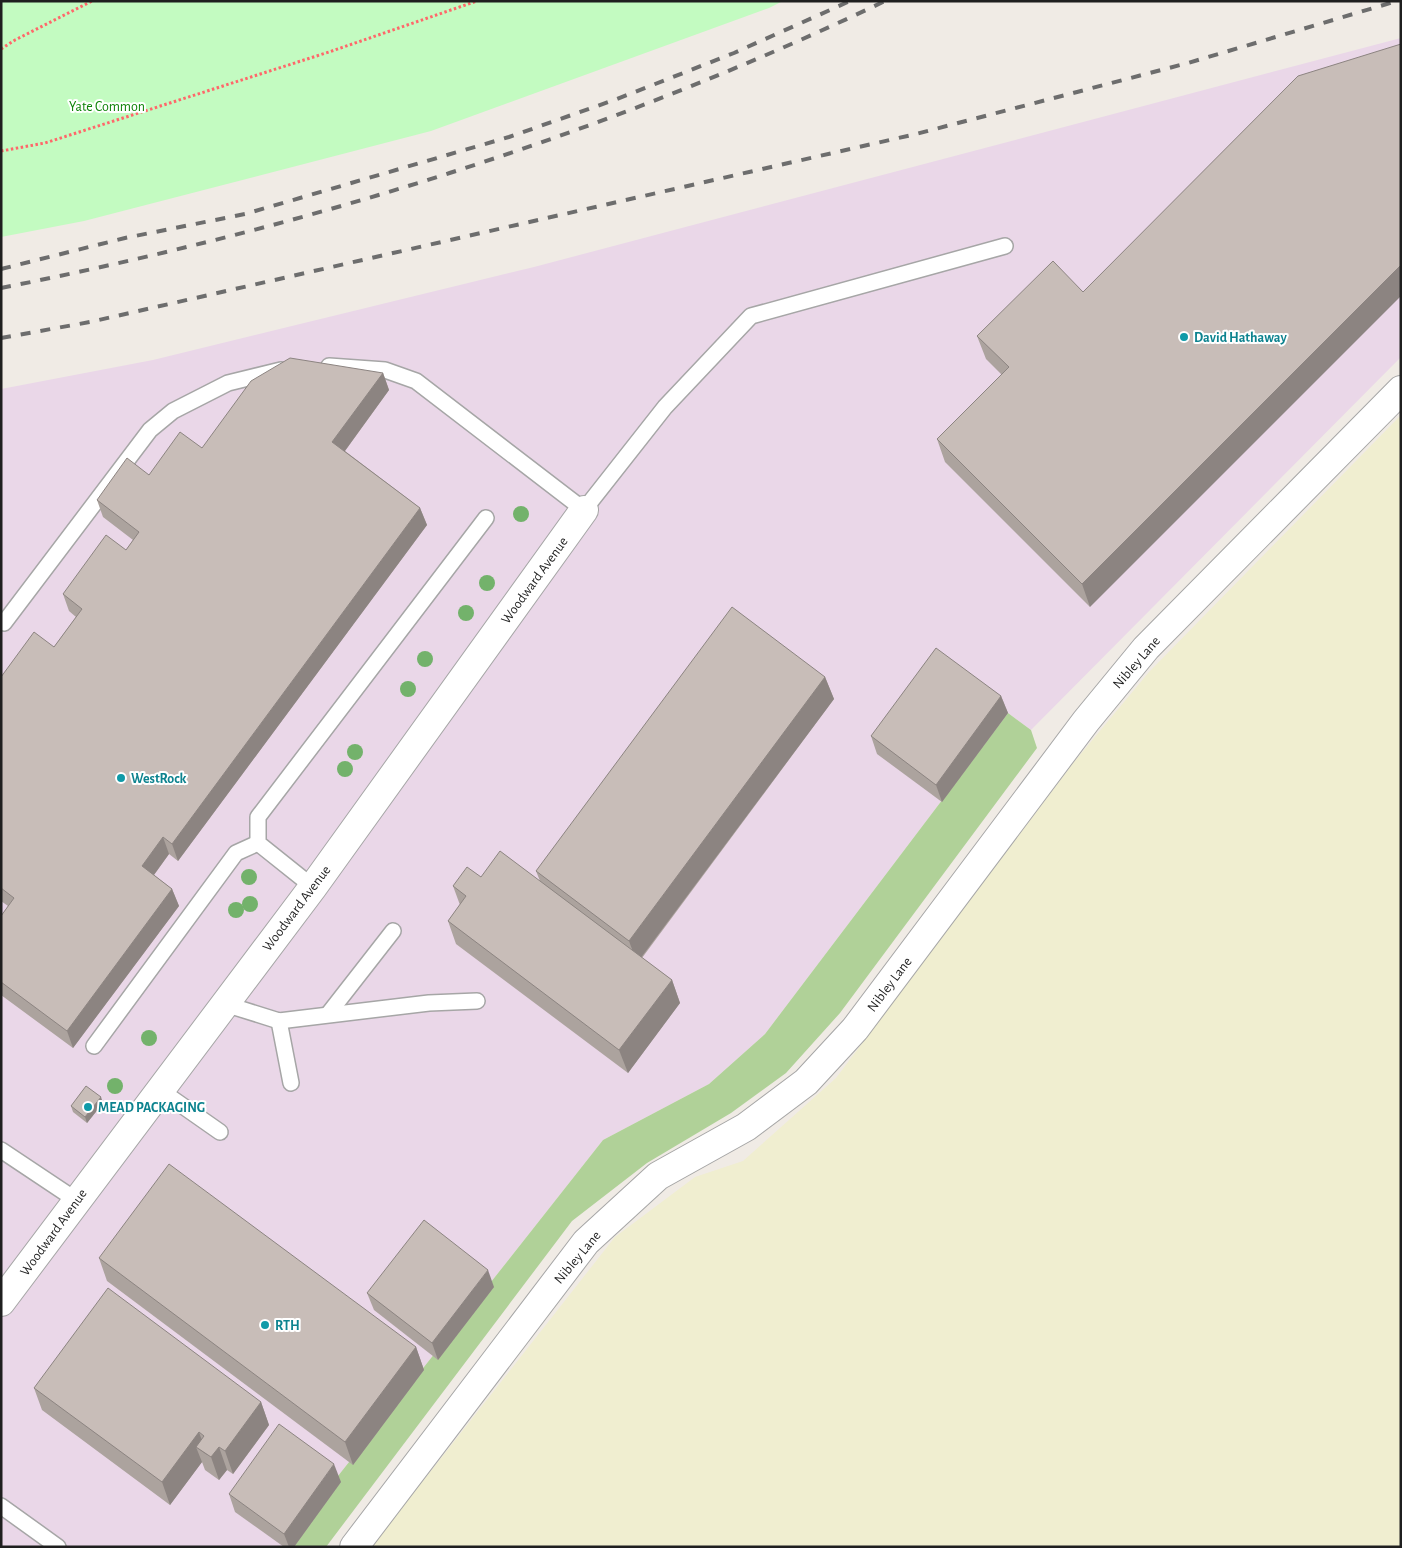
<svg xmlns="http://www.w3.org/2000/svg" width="1402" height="1548" viewBox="0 0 1402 1548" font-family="'Alegreya Sans',sans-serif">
<rect width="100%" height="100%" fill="#f0ebe5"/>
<polygon fill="#ead7e8" points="1401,38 1401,357 1031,730 1008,713 765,1034 709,1084 603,1140 282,1547 1,1547 1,389 153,360 534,267"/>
<polygon fill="#f0eed0" points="1401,415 1401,1547 371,1547 615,1237 695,1177 743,1161 836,1078 1074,762 1149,672"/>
<polygon fill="#b0d198" points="1008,713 1031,730 1037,748 840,1013 786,1073 731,1113 647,1163 572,1221 326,1547 282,1547 603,1140 709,1084 765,1034"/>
<polygon fill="#c3fbc1" points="1,1 783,1 769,8 431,131 84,221 1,237"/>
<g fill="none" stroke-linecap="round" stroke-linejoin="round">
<g stroke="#a6a6a6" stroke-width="18">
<g id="service">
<polyline points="329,366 385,370 416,381 584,510 665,407 751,316 1005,246"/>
<polyline points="4,623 150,430 173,411 228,383 281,370"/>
<polyline points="313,887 258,843 258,817 486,518"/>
<polyline points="225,1004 279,1021 429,1003 477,1001"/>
<polyline points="329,1013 393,931"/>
<polyline points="279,1021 291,1083"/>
<polyline points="94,1046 236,853 258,843"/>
<polyline points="160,1090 220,1132"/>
<polyline points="1,1150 76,1200"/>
<polyline points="1,1506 58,1547"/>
</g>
</g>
<g stroke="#a6a6a6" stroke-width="30">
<polyline id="minor" points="1,1302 313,887 584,510"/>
</g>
<g stroke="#a6a6a6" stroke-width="30">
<polyline id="tertiary" points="354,1547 586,1242 658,1176 746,1127 806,1082 855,1029 1086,721 1146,648 1401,390"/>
</g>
<g stroke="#ff676a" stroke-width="3" stroke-dasharray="2.5 2.5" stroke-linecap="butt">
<polyline points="1,49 15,40 92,1"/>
<polyline points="1,151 45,143 329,52 477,1"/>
</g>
<use href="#service" stroke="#fff" stroke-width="15"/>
<use href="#minor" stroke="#fff" stroke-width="28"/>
<use href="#tertiary" stroke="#fff" stroke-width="28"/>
<g stroke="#6d6d6d" stroke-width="4" stroke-dasharray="10 10" stroke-linecap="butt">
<polyline points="1,269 125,238 245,214 509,137 617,99 734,53 850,1"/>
<path d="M1,288C305,228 605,135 885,1"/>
<polyline points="1,338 90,322 916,134 1188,63 1397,1"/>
</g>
</g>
<g fill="#73b26b">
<circle cx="521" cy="514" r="8"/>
<circle cx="487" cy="583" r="8"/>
<circle cx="466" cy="613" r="8"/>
<circle cx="425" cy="659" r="8"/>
<circle cx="408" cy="689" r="8"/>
<circle cx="355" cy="752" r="8"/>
<circle cx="345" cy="769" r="8"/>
<circle cx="249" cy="877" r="8"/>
<circle cx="250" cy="904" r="8"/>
<circle cx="236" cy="910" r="8"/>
<circle cx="149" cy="1038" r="8"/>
<circle cx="115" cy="1086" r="8"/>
</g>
<g fill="#aca39e">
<polygon points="1083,292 1090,607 945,462 937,439 1002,375 986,359 977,336"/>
<polygon points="383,373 389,390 345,451 420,508 427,525 178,861 169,854 154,875 172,889 179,906 73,1048 1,995 1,916 8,906 1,901 1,677 54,647 76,617 69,611 63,594 126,550 133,540 103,517 97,500 202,448"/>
<polygon points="825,677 834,699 642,958 672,980 680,1003 628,1073 456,944 448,921 460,905 453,886 481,877 540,881 536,871"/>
<polygon points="1001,696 1008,713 942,802 877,754 871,736"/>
<polygon points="103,1103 87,1123 73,1112 71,1106"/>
<polygon points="99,1258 416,1347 424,1370 353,1465 107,1281"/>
<polygon points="494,1287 438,1360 374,1310 367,1293"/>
<polygon points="34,1388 261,1402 269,1425 233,1474 227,1470 219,1480 205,1470 202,1462 170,1505 42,1410"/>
<polygon points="341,1482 294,1547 284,1547 235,1512 229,1494"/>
</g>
<g fill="#8c8481">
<polygon points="1401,265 1401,296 1090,607 1082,584"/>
<polygon points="383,373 389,390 339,459 332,442"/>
<polygon points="420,508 427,525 178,861 172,844"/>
<polygon points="825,677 834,699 637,963 629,941"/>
<polygon points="1001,696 1008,713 942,802 936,785"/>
<polygon points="163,837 169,854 148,883 142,866"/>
<polygon points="172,889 179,906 73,1048 67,1031"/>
<polygon points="672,980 680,1003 628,1073 619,1050"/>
<polygon points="101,1097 103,1103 87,1123 85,1117"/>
<polygon points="488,1270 494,1287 438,1360 432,1343"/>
<polygon points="416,1347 424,1370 353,1465 345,1442"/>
<polygon points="261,1402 269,1425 233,1474 225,1451"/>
<polygon points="199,1432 207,1455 196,1447 202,1462 170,1505 162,1482"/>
<polygon points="219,1447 227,1470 219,1480 211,1457"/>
<polygon points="334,1464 341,1482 294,1547 289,1547 284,1534"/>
</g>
<g fill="#c8bdb8" stroke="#8c8481">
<polygon points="1401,44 1401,265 1082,584 937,439 1009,367 977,336 1053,261 1083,292 1298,76"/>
<polygon points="290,358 383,373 332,442 420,508 172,844 163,837 142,866 172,889 67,1031 1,982 1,916 14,898 1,888 1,677 34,632 54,647 82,609 63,594 106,535 126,550 139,532 97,500 127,458 149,475 180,432 202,448 251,381"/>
<polygon points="732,607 825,677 629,941 536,871"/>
<polygon points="936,648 1001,696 936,785 871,736"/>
<polygon points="500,851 672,980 619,1050 448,921 466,896 453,886 467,867 481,877"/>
<polygon points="86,1086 101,1097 85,1117 71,1106"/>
<polygon points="169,1164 416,1347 345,1442 99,1258"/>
<polygon points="424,1220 488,1270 432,1343 367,1293"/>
<polygon points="108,1288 261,1402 225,1451 219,1447 211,1457 196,1447 204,1436 199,1432 162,1482 34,1388"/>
<polygon points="279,1424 334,1464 284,1534 229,1494"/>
</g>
<g fill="#0f9aa8" stroke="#fff" stroke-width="2">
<circle cx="1184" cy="337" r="5"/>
<circle cx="121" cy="778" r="5"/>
<circle cx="88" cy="1107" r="5"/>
<circle cx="265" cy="1325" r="5"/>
</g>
<g text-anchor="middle" stroke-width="4" stroke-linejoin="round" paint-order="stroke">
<g font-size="14" fill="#0c8307" stroke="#fff">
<text x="107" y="111">Yate Common</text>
</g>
<g font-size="14" font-weight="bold" fill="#0d838f" stroke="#fff" text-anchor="start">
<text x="1194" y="342">David Hathaway</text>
<text x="131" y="783">WestRock</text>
<text x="98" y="1112">MEAD PACKAGING</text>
<text x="275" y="1330">RTH</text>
</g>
<g font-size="14" fill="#1f1f1f" stroke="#fff">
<text transform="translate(534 580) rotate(-54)" y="5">Woodward Avenue</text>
<text transform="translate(1136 662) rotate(-49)" y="5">Nibley Lane</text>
<text transform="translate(296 908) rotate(-53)" y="5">Woodward Avenue</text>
<text transform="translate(889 984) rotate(-53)" y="5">Nibley Lane</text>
<text transform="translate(53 1232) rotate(-54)" y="5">Woodward Avenue</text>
<text transform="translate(577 1257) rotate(-50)" y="5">Nibley Lane</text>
</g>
</g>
<rect width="1402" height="1548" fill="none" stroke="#1f1f1f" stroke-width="5"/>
</svg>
